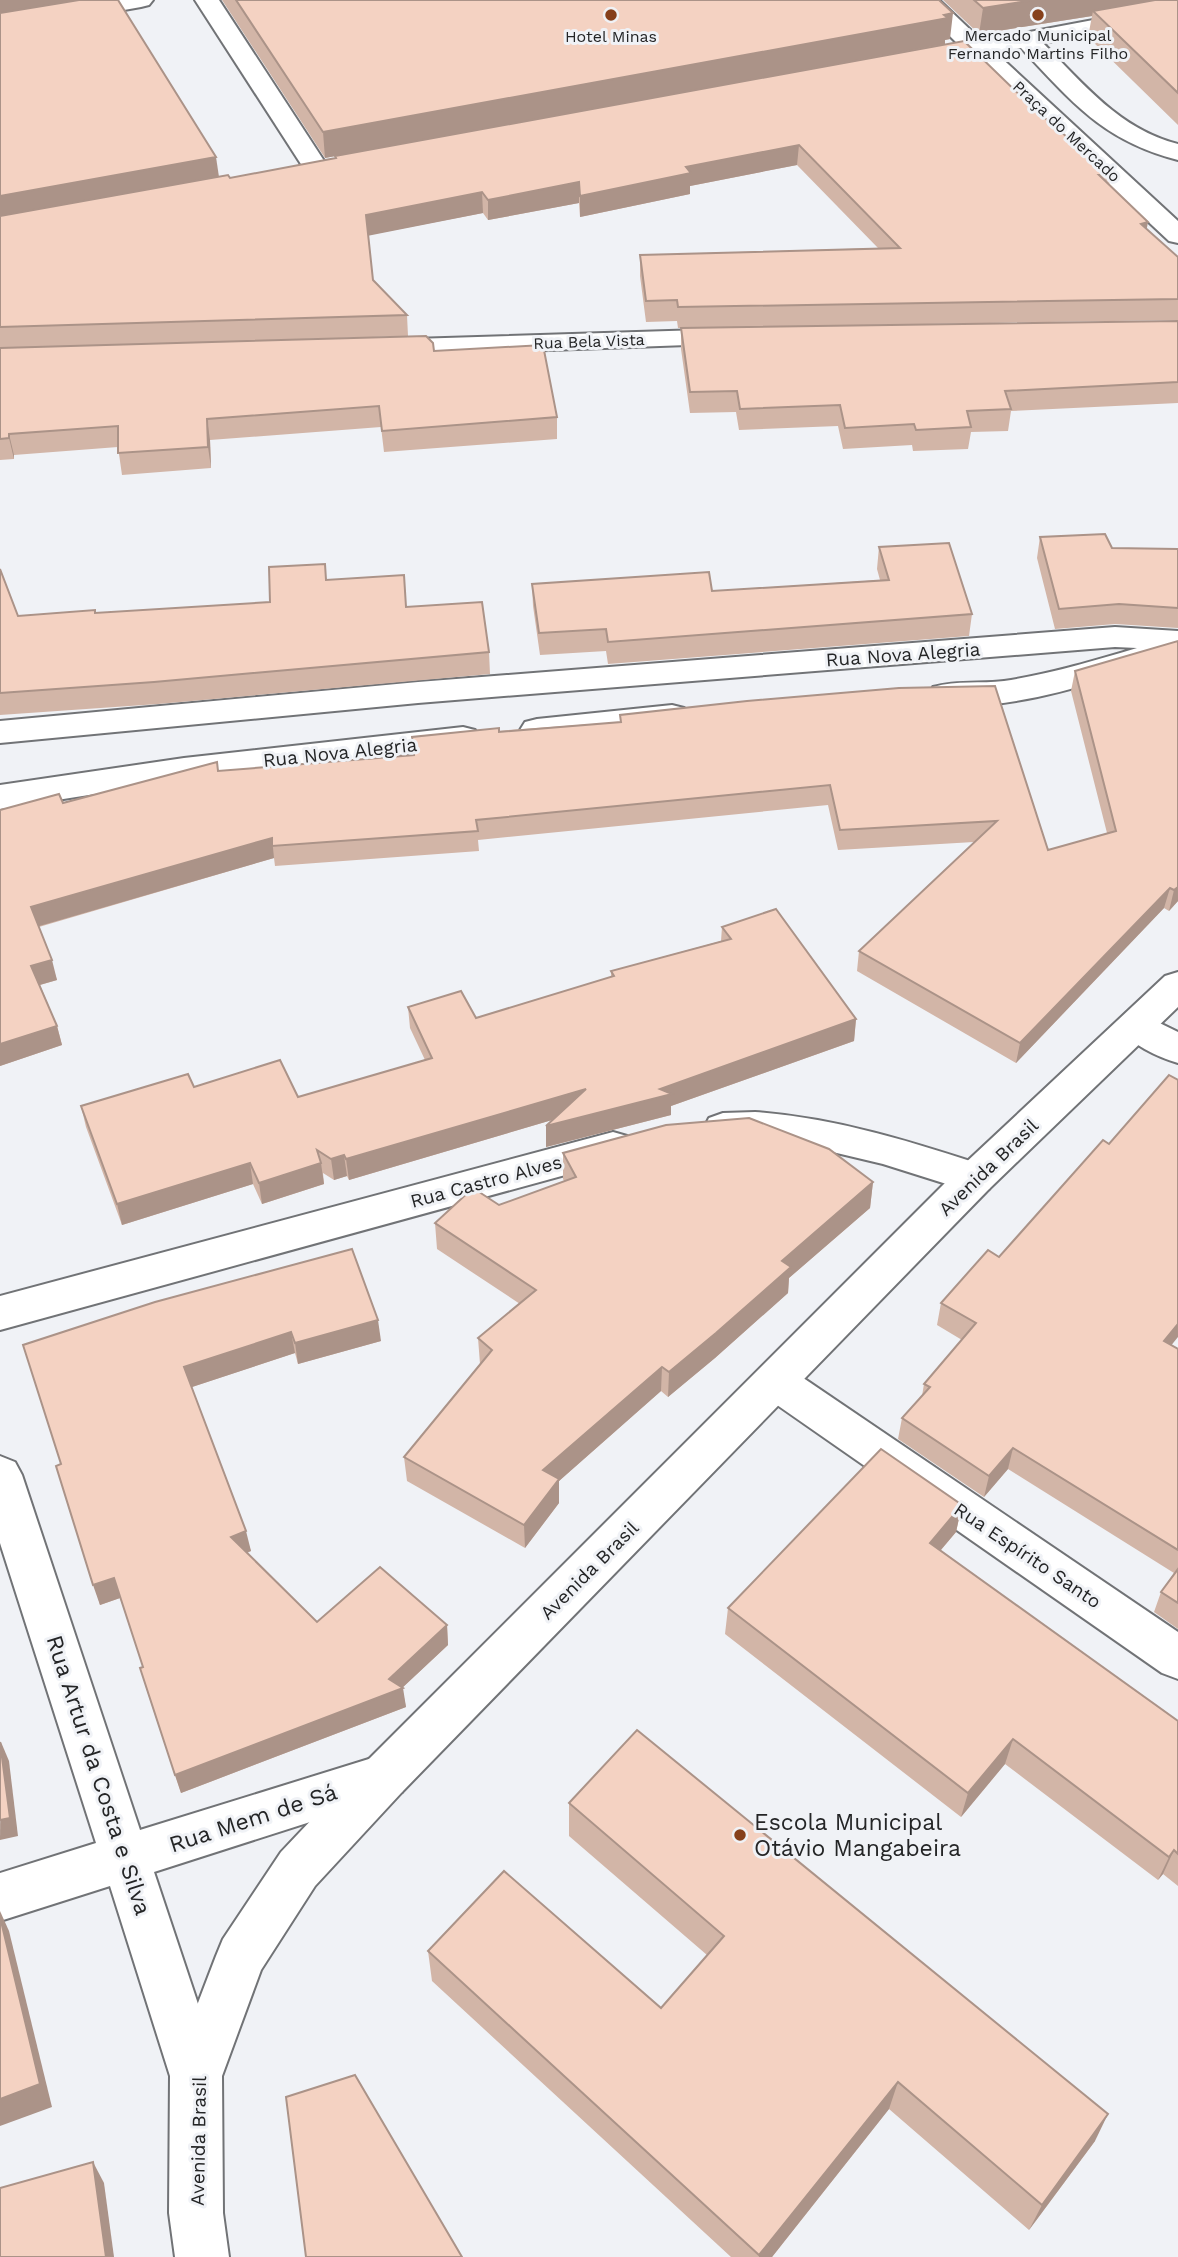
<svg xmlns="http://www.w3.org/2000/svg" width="1178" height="2257" viewBox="0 0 1178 2257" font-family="'Work Sans',sans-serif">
<rect width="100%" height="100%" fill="#f0f2f6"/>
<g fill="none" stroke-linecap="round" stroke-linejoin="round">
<g stroke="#717376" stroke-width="4">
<g id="minor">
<polygon points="195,0 219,0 330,170 326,175 317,178 308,175"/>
<path d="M913,0H939L982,41L1178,4V18L1043,43C1083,84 1121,130 1178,144V160C1103,141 1072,102 1021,48L995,52L1178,221V243L1169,241L972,57L922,66L914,64L910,59L914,54L959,45Z"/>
<polygon points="733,329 743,331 747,337 743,343 380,356 370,354 366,348 370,342 380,340"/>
<path d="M1115,627L1178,631V657C1114,676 997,719 933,701L929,694L933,687C957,680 981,684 1004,681C1050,674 1093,661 1137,648L1115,647L418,703L0,743V721L418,682Z"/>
<polygon points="672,705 684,708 688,716 684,724 537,741 525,738 520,730 525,722 537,719"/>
<polygon points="463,727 475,730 480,738 475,746 184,780 0,809 0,785 184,758"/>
<path d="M1137,1012L1178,1032V1063C1158,1057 1129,1044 1118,1026L1124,1016Z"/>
<path d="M755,1112C837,1118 912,1142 989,1167L995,1178L989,1189L975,1193L883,1164L820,1149L755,1142L723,1143L709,1138L704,1128L709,1118L723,1113Z"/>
<polygon points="613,1132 627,1136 632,1147 627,1158 0,1330 0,1296"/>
<polygon points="775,1364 790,1369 1178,1632 1178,1679 1162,1673 760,1393 754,1381 760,1369"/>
<polygon points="0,1456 15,1462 22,1475 140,1830 385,1754 402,1760 409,1776 402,1792 385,1798 154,1872 222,2076 214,2094 196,2102 178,2094 170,2076 110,1886 0,1921 0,1873 96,1843 0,1543"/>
</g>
</g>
<g stroke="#717376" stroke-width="4">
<g id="tertiary">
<polygon points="102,0 153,0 149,5 141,7 0,32 0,18"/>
<polygon points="1178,972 1178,1007 989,1189 402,1792 315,1886 261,1970 222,2076 223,2213 229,2257 175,2257 169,2213 170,2076 216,1956 223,1939 281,1852 368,1760 961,1167 1165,976"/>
</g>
</g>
<use href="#minor" fill="#fff" fill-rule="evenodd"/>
<use href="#tertiary" fill="#fff" fill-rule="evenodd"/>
</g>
<g fill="#d2b5a7">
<polygon points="0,0 219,177 230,178 335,158 335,156 325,158 222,0 939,0 950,39 945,40 945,44 1031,106 1111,175 1109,185 1146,229 1178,257 1178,320 678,328 677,321 646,322 640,276 640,255 878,248 797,165 690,186 690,194 580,217 579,203 488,220 483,213 368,235 373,280 407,315 408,336 0,348"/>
<polygon points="943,0 1178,0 1178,125 1088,37 1092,16 979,34"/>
<polygon points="1178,321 1178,403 1011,411 1008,431 971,432 968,449 913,451 912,445 843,449 838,426 739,430 736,412 690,413 681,349 681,328"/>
<polygon points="0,348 434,351 557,417 557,439 384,452 381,427 210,440 211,468 122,475 118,447 14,455 14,459 0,460"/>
<polygon points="1040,537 1112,548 1178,549 1178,628 1115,624 1055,629 1037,558"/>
<polygon points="879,547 972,614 969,636 608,664 606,651 540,655 533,606 532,584 712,591 880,580 877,569"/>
<polygon points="325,564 326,580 406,607 489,652 490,674 158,704 0,715 0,569 18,616 95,610 96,613 270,602"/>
<polygon points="1178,641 1178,901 1169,911 1164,908 1016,1063 857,971 859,951 974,842 838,850 828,805 478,840 479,851 275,866 274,858 39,927 57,980 40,985 57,1026 62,1045 0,1066 0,810 63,803 219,771 414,755 412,737 620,722 620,715 899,688 1048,850 1107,833 1071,691 1075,671"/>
<polygon points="722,927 856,1019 854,1041 671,1106 671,1115 546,1147 552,1120 349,1180 347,1176 334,1180 323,1173 324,1184 262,1204 253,1184 122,1225 86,1127 81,1106 194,1087 298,1097 425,1060 410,1028 408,1007 476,1018 611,977 611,971 721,941"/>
<polygon points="563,1153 873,1182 870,1208 789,1278 788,1293 715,1358 668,1397 661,1391 559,1481 559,1503 525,1548 407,1481 404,1457 480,1364 478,1338 520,1304 437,1249 435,1223 499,1205 564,1181 563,1179"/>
<polygon points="999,1257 1178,1349 1178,1629 1154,1612 1161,1592 1174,1573 1008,1469 984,1497 898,1439 902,1418 922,1396 924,1384 962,1340 937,1325 941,1303"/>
<polygon points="155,1302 381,1341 298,1364 295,1353 192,1387 251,1551 247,1553 317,1622 447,1625 448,1645 402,1688 406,1707 181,1793 146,1688 143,1667 120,1598 100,1605 61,1464"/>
<polygon points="962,1505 956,1532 940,1551 1178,1721 1178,1886 1163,1874 1158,1880 1005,1764 961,1817 725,1634 728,1608"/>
<polygon points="569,1803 1095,2141 1029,2230 889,2109 772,2257 731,2257 432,1981 428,1951 661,2008 707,1955 569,1836"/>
</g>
<g fill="#ab9388">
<polygon points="0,0 92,0 0,15"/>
<polygon points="1034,0 1178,0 1093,11 1092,16 979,34 983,8"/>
<polygon points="953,13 950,39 945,40 945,44 325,158 323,132"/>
<polygon points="799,145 797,165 690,186 690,194 580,217 580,196 686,167"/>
<polygon points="216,157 219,177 0,217 0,196"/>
<polygon points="579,182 579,203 488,220 488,200"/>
<polygon points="482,192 483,213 367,236 366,215"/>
<polygon points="1148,222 1144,243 1141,224"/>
<polygon points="207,419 210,440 211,468 208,447"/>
<polygon points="9,434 14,455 14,459 9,438"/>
<polygon points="272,838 274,858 36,927 31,907"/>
<polygon points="1178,887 1178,901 1169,911 1174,890"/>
<polygon points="1170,888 1164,908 1016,1063 1020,1043"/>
<polygon points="52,960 57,980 36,986 31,966"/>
<polygon points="856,1019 854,1041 671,1106 671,1115 546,1147 546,1126 660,1089"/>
<polygon points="57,1026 62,1045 0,1066 0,1044"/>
<polygon points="586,1089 586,1110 349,1180 346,1159"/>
<polygon points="344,1155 347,1176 334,1180 331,1159"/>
<polygon points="250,1163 253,1184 122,1225 117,1204"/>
<polygon points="321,1163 324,1184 262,1204 259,1183"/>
<polygon points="873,1182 870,1208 789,1278 788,1293 715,1358 668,1397 669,1372 782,1261"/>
<polygon points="378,1320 381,1341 298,1364 295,1343"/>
<polygon points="1178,1324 1178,1337 1157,1363 1164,1341"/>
<polygon points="291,1332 295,1353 189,1388 184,1367"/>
<polygon points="662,1367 661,1391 559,1481 559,1503 525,1548 524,1525 543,1470"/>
<polygon points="1013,1448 1008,1469 984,1497 989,1476"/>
<polygon points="962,1505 956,1532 924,1570 930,1543"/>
<polygon points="246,1531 251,1551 235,1557 231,1537"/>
<polygon points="114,1578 120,1598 100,1605 93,1585"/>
<polygon points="447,1625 448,1645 401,1689 403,1688 406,1707 181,1793 175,1775 389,1679"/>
<polygon points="1013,1739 1005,1764 961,1817 968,1793"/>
<polygon points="1,1742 9,1761 18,1836 0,1840"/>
<polygon points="1174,1850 1163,1874 1158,1880 1169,1857"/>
<polygon points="0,1911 9,1931 52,2107 0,2126"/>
<polygon points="898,2082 889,2109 772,2257 759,2257 759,2255"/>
<polygon points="1108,2114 1095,2141 1029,2230 1042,2205"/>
<polygon points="93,2162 104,2183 114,2257 106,2257"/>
</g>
<g fill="#f4d2c2" stroke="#ab9388" stroke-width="2">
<polygon points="79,0 118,0 216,157 0,196 0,13"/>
<polygon points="236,0 939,0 953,13 944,15 948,18 323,132"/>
<polygon points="974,0 1034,0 983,8"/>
<polygon points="1155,0 1178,0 1178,93 1093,11"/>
<polygon points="964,41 1031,106 1111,175 1099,175 1148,222 1141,224 1178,257 1178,299 678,307 677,300 646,301 640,255 900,248 799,145 686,167 691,173 580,196 579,182 488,200 482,192 366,215 373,280 407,315 0,327 0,216 228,175 230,178 336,158 335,156"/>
<polygon points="1178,321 1178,382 1005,391 1011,409 967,411 971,427 916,430 914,424 845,428 840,405 740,409 737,391 690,392 681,328"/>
<polygon points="426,336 433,343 434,351 543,345 557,417 382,431 379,406 207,419 208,447 118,453 118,426 9,434 9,438 0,439 0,348"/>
<polygon points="1105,534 1112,548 1178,549 1178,608 1119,604 1059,609 1040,537"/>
<polygon points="949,543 972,614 608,642 606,629 539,633 532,584 709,572 712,591 889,580 879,547"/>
<polygon points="325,564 326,580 404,575 406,607 482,602 489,652 154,682 0,693 0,569 18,616 95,610 95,613 270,602 269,567"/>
<polygon points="1178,641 1178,887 1174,890 1170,888 1020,1043 859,951 997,821 840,830 830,785 476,820 478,831 272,846 272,838 31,907 52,960 31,966 57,1026 0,1044 0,810 59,794 63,803 217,762 218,771 414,755 412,737 499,728 499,732 621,722 620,715 747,701 899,688 995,686 1048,850 1116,831 1075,671"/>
<polygon points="776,909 856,1019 660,1089 672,1094 546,1126 586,1089 346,1159 344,1155 331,1159 317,1150 321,1163 259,1183 250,1163 117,1204 81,1106 188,1074 194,1087 280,1060 298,1097 432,1058 408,1007 461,991 476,1018 614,976 611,971 731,939 722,927"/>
<polygon points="1169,1075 1178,1080 1178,1324 1164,1341 1178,1349 1178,1550 1013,1448 989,1476 902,1418 930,1387 924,1384 976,1323 941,1303 988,1250 999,1257 1103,1140 1109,1144"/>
<polygon points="749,1118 829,1149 873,1182 782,1261 791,1267 716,1333 669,1372 662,1367 543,1470 559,1479 524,1525 404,1457 492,1350 478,1338 536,1290 435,1223 473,1188 499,1205 576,1177 563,1153 666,1125"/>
<polygon points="352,1249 378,1320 295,1343 291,1332 184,1367 246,1531 231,1537 317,1622 380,1567 447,1625 389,1679 403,1688 175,1775 140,1668 143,1667 114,1578 93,1585 56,1466 61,1464 23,1345 155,1302"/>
<polygon points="881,1449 962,1505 930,1543 1178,1721 1178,1854 1174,1850 1169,1857 1013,1739 968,1793 728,1608"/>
<polygon points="1178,1569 1178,1603 1161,1592"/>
<polygon points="637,1730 1108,2114 1042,2205 898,2082 759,2255 428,1951 504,1871 661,2008 724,1936 569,1803"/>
<polygon points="0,1742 10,1818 0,1820"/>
<polygon points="0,1917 40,2084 0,2099"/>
<polygon points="355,2075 462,2257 306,2257 286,2097"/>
<polygon points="93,2162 106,2257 0,2257 0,2188"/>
</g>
<g fill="#86401b" stroke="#f0f2f6" stroke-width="2.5">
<circle cx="611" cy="15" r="7"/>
<circle cx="1038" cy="15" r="7"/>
<circle cx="740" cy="1835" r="7"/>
</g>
<g text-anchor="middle" stroke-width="6" stroke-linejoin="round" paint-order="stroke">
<g font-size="16" fill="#242526" stroke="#f0f2f6">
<text x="1038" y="41">Mercado Municipal<tspan x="1038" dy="18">Fernando Martins Filho</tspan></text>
<text x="611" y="42">Hotel Minas</text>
</g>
<g font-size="16" fill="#242526" stroke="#f0f2f6">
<text transform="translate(1067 131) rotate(43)" y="6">Praça do Mercado</text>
<text transform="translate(589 341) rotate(-2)" y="6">Rua Bela Vista</text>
</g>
<g font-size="19" fill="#242526" stroke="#f0f2f6">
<text transform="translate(903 654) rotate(-4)" y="7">Rua Nova Alegria</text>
<text transform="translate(340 752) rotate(-6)" y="7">Rua Nova Alegria</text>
<text transform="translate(988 1167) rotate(-44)" y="7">Avenida Brasil</text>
<text transform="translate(486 1181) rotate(-15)" y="7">Rua Castro Alves</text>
<text transform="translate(1028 1555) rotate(34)" y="7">Rua Espírito Santo</text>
<text transform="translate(589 1570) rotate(-45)" y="7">Avenida Brasil</text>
<text transform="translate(198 2141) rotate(-89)" y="7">Avenida Brasil</text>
</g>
<g font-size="23" fill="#242526" stroke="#f0f2f6">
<text transform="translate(99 1775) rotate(72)" y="8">Rua Artur da Costa e Silva</text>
<text transform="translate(253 1818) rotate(-18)" y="8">Rua Mem de Sá</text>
</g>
<g font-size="23" fill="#242526" stroke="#f0f2f6" text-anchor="start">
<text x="754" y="1830">Escola Municipal<tspan x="754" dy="26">Otávio Mangabeira</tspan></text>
</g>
</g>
</svg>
